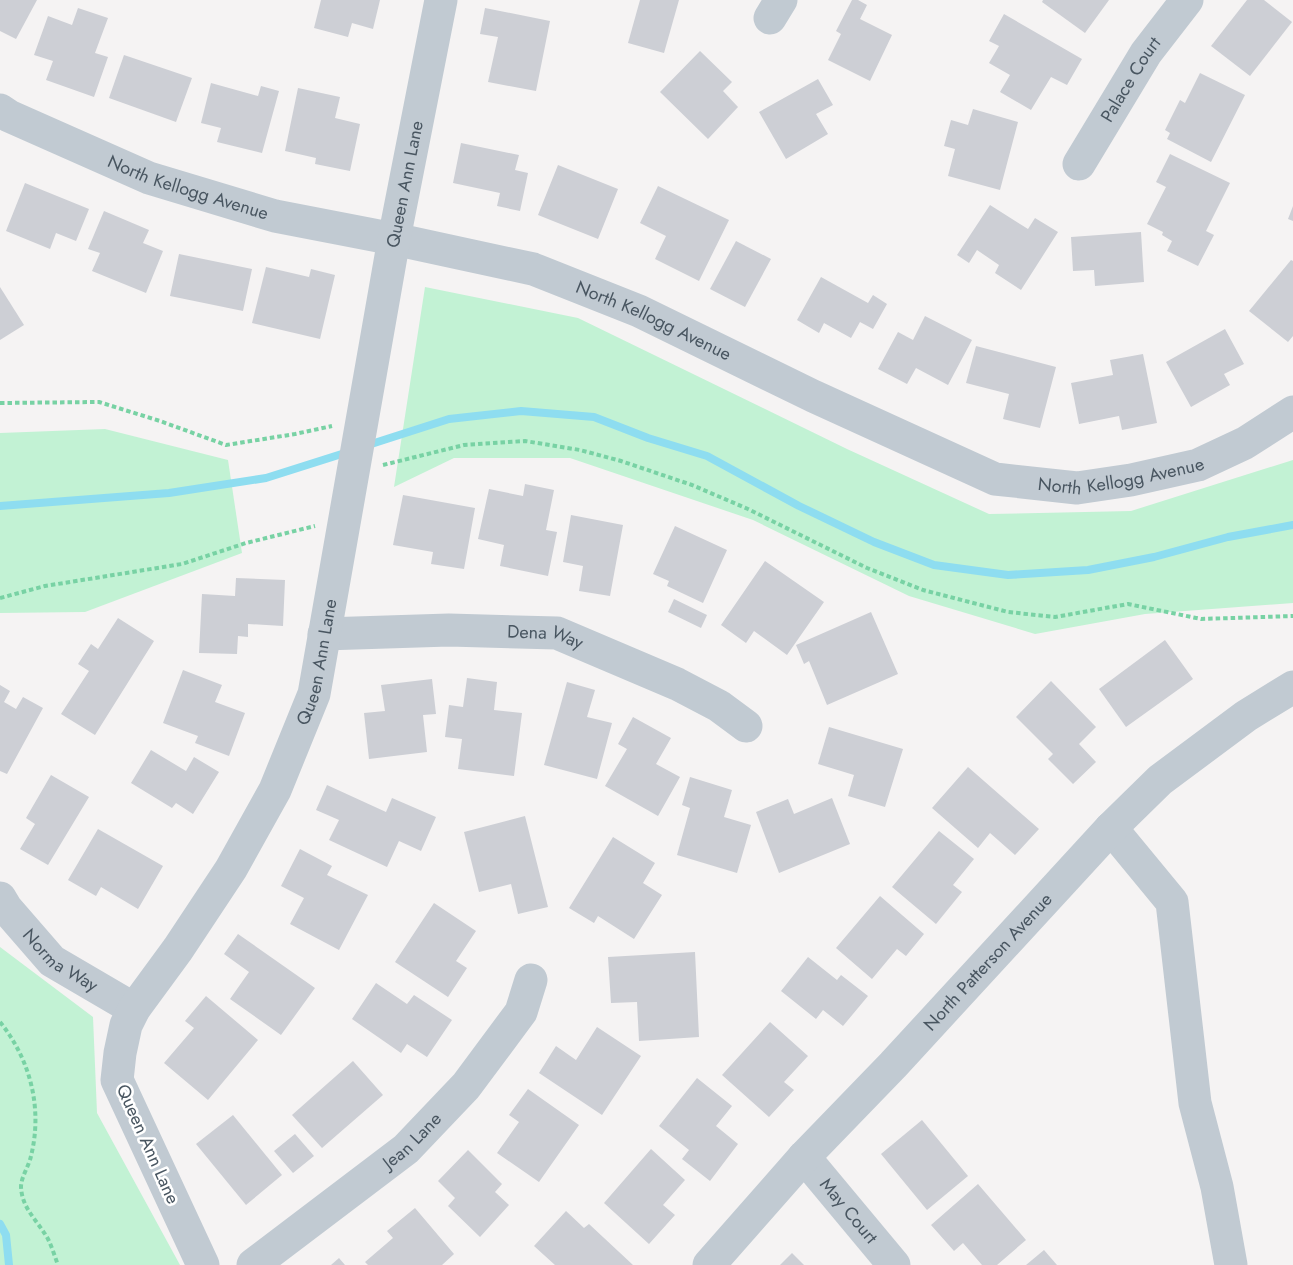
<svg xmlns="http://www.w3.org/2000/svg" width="1293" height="1265" viewBox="0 0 1293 1265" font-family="Jost,sans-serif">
<rect width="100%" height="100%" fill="#f5f3f3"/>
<g fill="#c2f2d4">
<polygon points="425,287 578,318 847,449 989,514 1131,511 1293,460 1293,603 1145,614 1035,634 909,596 753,520 570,458 454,458 394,487"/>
<polygon points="105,429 228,460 242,553 85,612 0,613 0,433"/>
<polygon points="0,947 93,1017 97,1113 180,1265 0,1265"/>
</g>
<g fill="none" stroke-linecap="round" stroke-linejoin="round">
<g stroke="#8eddf0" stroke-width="8">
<polyline points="365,446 449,419 521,411 594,417 648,438 707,456 799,506 874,542 934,565 1008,575 1088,570 1154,557 1228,537 1293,525"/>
<polyline points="0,506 169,493 266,478 348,452"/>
<polyline points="0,1224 6,1235 9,1265"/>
</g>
</g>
<g fill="#cdcfd5">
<polygon points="0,0 37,0 16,39 0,31"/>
<polygon points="321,0 380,0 373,29 352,23 348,37 314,28"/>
<polygon points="640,0 679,0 664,53 628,43"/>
<polygon points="852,0 858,0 867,5 860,19 892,35 870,81 828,60 841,34 836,31"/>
<polygon points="1043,0 1109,0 1085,33 1042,2"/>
<polygon points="1247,0 1264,0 1292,22 1250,76 1211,46"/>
<polygon points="78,8 108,18 95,53 108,57 94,97 46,80 53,61 34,55 48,16 72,25"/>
<polygon points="485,8 550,21 536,91 488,82 498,37 480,34"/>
<polygon points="1004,14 1082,59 1067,85 1051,77 1031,110 1000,92 1010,75 989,63 999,46 989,41"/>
<polygon points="700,51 732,82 723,91 738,107 708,139 660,92"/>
<polygon points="124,55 192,78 176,122 109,98"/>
<polygon points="1200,73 1245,95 1211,162 1167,139 1170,133 1165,130 1180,100 1185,103"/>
<polygon points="818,79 833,105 816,114 828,134 786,159 759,112"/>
<polygon points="211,83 258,96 261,86 279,91 262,153 217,142 221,128 201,123"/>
<polygon points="298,88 340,97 335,118 360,124 350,171 315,164 316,158 285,151"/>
<polygon points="973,109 1018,122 1000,190 948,176 955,149 944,146 951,120 968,125"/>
<polygon points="461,143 519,155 515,170 528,173 520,211 497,206 500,193 453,183"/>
<polygon points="1170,154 1230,183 1206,231 1214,235 1198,266 1167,251 1172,241 1162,235 1163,232 1147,224 1166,187 1156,182"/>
<polygon points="558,165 618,189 598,239 538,215"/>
<polygon points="25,183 89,209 76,241 56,233 50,249 6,231"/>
<polygon points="658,186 729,220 699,281 655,259 666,236 640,223"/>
<polygon points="990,205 1028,229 1035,218 1058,232 1021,290 995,273 999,265 977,250 969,263 957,255"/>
<polygon points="1293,206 1293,221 1288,219"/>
<polygon points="104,211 149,230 143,243 163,251 146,293 92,271 100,253 88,249"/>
<polygon points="1141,232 1144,282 1095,286 1094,270 1073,271 1071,237"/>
<polygon points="736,241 771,259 745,307 710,289"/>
<polygon points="179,254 252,269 243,311 170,296"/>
<polygon points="1291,260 1293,261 1293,336 1288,342 1249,311"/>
<polygon points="266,267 309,277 311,269 335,275 320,339 252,323"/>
<polygon points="821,277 868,303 873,295 887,304 873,329 860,322 851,338 824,323 819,333 797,320"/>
<polygon points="0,287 24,325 0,340"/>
<polygon points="925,316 972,340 948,385 916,368 907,384 878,369 898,332 913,340"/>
<polygon points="1225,329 1244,364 1224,374 1230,385 1191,407 1166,362"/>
<polygon points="976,346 1056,367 1040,428 1003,419 1009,394 966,383"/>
<polygon points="1143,354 1157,423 1122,430 1119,416 1079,424 1071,383 1113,375 1110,360"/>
<polygon points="525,484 554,490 546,530 557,532 548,576 500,566 504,545 478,539 489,489 523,496"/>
<polygon points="403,495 475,508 464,569 431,564 433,552 393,545"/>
<polygon points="571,515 623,525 610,596 579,591 583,566 563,562"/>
<polygon points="675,526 727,550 703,603 667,586 669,581 653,574"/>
<polygon points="765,561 824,602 787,655 754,631 746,643 721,625"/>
<polygon points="236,578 285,580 283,626 248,624 248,637 238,636 237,654 199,653 202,594 235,596"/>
<polygon points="674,599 707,615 701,628 668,612"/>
<polygon points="871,612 898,674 827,705 809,661 804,664 796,645"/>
<polygon points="118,618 154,641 95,735 61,714 89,671 78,664 91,644 98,649"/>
<polygon points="1165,640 1193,679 1126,727 1099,689"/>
<polygon points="183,670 222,685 215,702 245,713 229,756 195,743 198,736 163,723"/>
<polygon points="467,678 497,682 494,710 522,713 514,776 458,769 462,739 445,737 449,705 463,707"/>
<polygon points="432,679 436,714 423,715 427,752 369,759 364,713 385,711 381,685"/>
<polygon points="1051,681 1096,727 1079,744 1096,762 1073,784 1048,759 1053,754 1016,717"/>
<polygon points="567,682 595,690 587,717 612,723 597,779 544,765"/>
<polygon points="0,685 10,691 4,702 16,709 23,697 43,708 7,774 0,771"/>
<polygon points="633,717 671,738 656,764 680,777 658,816 605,786 627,749 618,744"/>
<polygon points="829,727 903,749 885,807 848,796 854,775 818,764"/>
<polygon points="151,750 186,771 194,757 219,772 193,814 176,803 172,808 131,783"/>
<polygon points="968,767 1039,829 1015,855 990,833 978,848 932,808"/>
<polygon points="51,775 89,797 48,865 20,849 35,824 26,818"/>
<polygon points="690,777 732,790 724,817 751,825 737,873 677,855 690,808 682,805"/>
<polygon points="327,785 386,812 392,798 436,817 421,851 399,841 387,867 329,840 339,820 316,810"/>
<polygon points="832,798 850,844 779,873 756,812 788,799 794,814"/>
<polygon points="525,816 548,907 518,914 511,884 479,892 464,832"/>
<polygon points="98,829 163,866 138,909 101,887 96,896 68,880"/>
<polygon points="939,831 974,859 953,885 962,892 936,924 892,887"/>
<polygon points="613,837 655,863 643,883 662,895 634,939 598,916 594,923 569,908"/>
<polygon points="300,849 332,866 327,875 368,895 339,950 290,924 304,898 281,886"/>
<polygon points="880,896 924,934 906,956 897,949 872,979 836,948"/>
<polygon points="434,903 476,931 456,961 467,968 448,997 395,962"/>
<polygon points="238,934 315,988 281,1035 230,999 249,972 224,954"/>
<polygon points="695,952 699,1037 639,1041 637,1002 611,1003 608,957"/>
<polygon points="808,957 837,980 841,975 868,996 843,1026 823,1010 816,1019 781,991"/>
<polygon points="376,983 407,1004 414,995 452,1020 427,1057 407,1044 401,1053 352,1019"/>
<polygon points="206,996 258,1040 208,1100 164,1063 194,1028 185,1021"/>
<polygon points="770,1022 808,1056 784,1082 794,1090 769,1117 722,1075"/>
<polygon points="597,1027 641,1056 602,1115 539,1073 556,1046 576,1060"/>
<polygon points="353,1061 383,1095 322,1148 292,1115"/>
<polygon points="697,1078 732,1106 716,1126 738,1144 710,1181 682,1159 689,1150 659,1126"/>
<polygon points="528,1089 579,1125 539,1182 497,1153 519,1122 509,1115"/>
<polygon points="233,1115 282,1175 246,1205 196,1144"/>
<polygon points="922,1120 968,1176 927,1210 881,1154"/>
<polygon points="295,1134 314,1156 293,1173 274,1151"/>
<polygon points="651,1149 685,1180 663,1205 675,1215 649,1244 604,1203"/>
<polygon points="468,1150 502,1184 495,1192 509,1205 480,1237 448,1206 455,1198 438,1181"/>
<polygon points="978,1184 1026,1240 997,1265 982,1265 963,1243 954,1251 931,1225"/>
<polygon points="415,1208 454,1254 442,1265 368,1265 365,1262 393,1238 387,1231"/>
<polygon points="566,1211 584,1228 589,1224 633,1265 555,1265 534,1246"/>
<polygon points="1044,1250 1057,1265 1026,1265"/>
<polygon points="792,1253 804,1265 780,1265"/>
<polygon points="339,1258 345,1265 331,1265"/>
</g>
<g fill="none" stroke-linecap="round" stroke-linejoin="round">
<g stroke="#78d2a4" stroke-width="4" stroke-dasharray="4.5 3" stroke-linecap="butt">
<polyline points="0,403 99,402 160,421 226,445 295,434 332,426"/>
<polyline points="383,465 464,445 525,441 580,450 621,461 692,485 748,509 867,568 923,590 1008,612 1055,617 1128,604 1201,619 1293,616"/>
<polyline points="0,598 45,586 182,564 246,543 315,526"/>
<path d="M0,1022C30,1059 43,1108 31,1156C29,1166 21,1177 21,1187C22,1209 38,1221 48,1239C52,1247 55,1257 58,1265"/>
</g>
<g stroke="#c1cad2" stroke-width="33">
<polyline points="770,18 781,0"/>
<path id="s1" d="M0,110L9,116L149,178L275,216L394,239L533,269L639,311L813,396L995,479L1077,488L1131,480L1198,465L1245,443L1293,412"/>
<path id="s2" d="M1079,164L1146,53L1187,0"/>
<path id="s3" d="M324,634L449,630L557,633L677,684L719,706L746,726"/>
<polyline points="1111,828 1172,902 1195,1103 1217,1187 1231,1265"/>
<path id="s4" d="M0,898L6,908L52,961L134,1009"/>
<path id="s5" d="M804,1157L894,1265"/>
<path id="s6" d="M203,1265L117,1080L120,1053L126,1025L134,1009L178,949L231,869L275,790L314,694L394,239L441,0"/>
<path id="s7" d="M253,1265L406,1149L466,1086L521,1012L531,980"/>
<path id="s8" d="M709,1265L804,1157L893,1065L1111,828L1160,780L1246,716L1293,687"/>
</g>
</g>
<g text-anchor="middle" stroke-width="5" stroke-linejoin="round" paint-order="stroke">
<g font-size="18" fill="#495661" stroke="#fff">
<text dy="6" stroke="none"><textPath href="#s2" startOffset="99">Palace Court</textPath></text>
<text dy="6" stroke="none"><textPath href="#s6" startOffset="1160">Queen Ann Lane</textPath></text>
<text dy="6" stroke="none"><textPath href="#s1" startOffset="204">North Kellogg Avenue</textPath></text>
<text dy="6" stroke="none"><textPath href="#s1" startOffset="690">North Kellogg Avenue</textPath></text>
<text dy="6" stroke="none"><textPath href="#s1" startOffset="1194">North Kellogg Avenue</textPath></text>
<text dy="6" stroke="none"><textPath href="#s3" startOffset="222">Dena Way</textPath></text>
<text dy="6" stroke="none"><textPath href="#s6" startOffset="674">Queen Ann Lane</textPath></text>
<text dy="6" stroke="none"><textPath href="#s4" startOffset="88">Norma Way</textPath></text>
<text dy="6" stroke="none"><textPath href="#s8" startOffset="412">North Patterson Avenue</textPath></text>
<text dy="6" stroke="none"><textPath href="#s7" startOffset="202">Jean Lane</textPath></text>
<text transform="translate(148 1144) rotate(66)" y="6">Queen Ann Lane</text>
<text dy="6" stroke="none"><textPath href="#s5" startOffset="70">May Court</textPath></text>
</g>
</g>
</svg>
